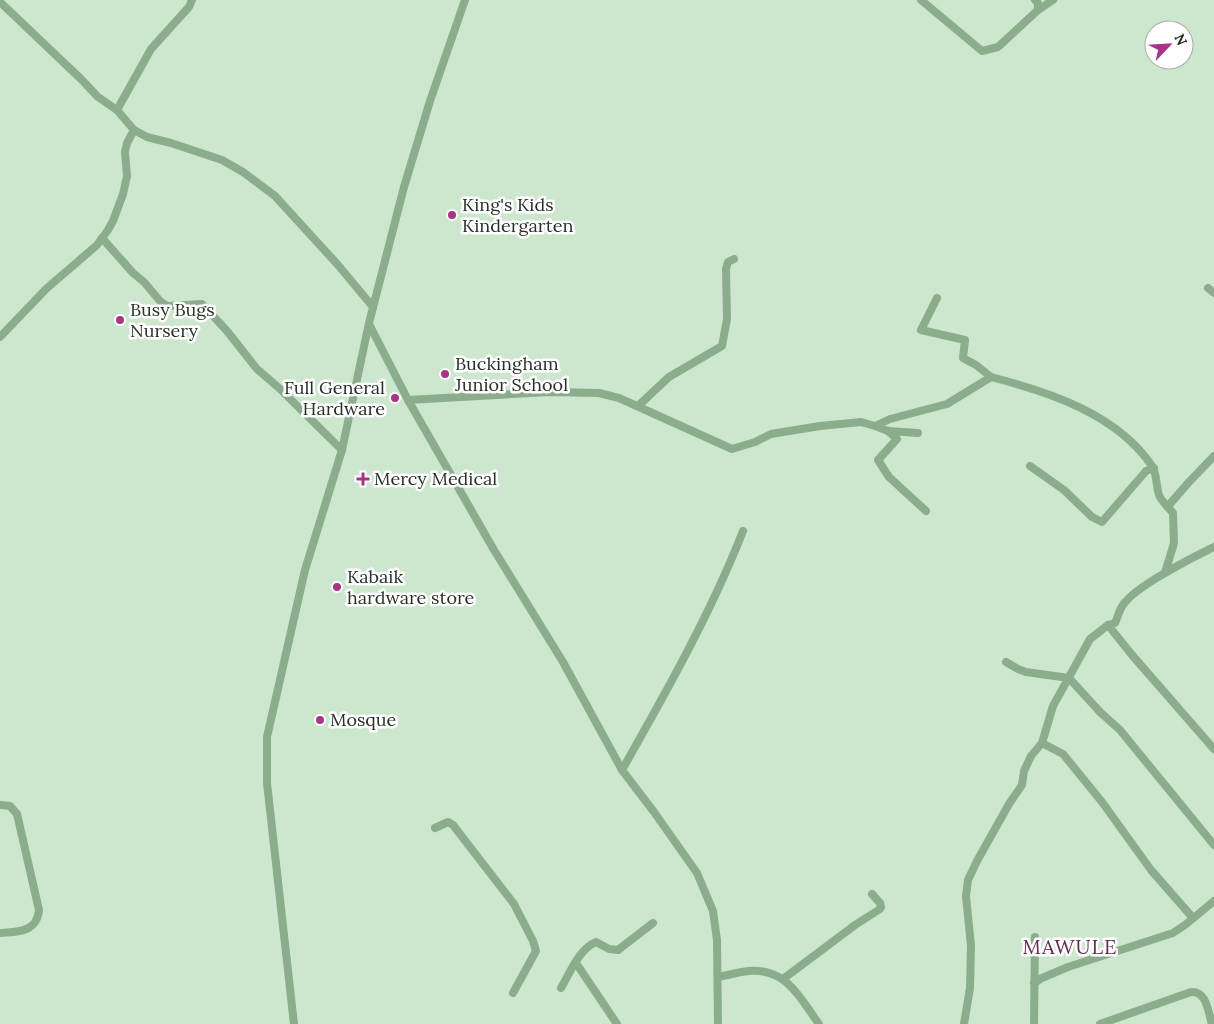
<svg xmlns="http://www.w3.org/2000/svg" width="1214" height="1024" viewBox="0 0 1214 1024" font-family="Lora,serif">
<rect width="100%" height="100%" fill="#cce7cd"/>
<g fill="none" stroke-linecap="round" stroke-linejoin="round">
<g stroke="#8cad8d" stroke-width="8">
<polyline points="921,0 982,51 998,47 1038,10 1038,3 1035,0"/>
<polyline points="0,2 81,79 98,97 117,110 134,130 147,137 171,143 222,160 243,172 275,196 338,265 373,307"/>
<polyline points="1038,10 1053,0"/>
<polyline points="117,110 151,49 189,7 192,0"/>
<polyline points="102,238 133,273 144,282 160,301 167,306 202,304 227,331 257,369 279,388 342,450"/>
<polyline points="1208,288 1214,293"/>
<polyline points="937,298 921,330 965,340 963,358 976,365 991,377"/>
<polyline points="369,324 408,400 494,550 563,662 622,770 654,812 697,873 713,911 717,940 718,1024"/>
<polyline points="0,337 46,289 97,245 108,230 113,221 123,194 127,176 125,152 127,143 134,130"/>
<path d="M408,400L549,392L599,393L619,398L732,449L755,442L771,434L820,426L861,422L875,426L890,419L947,404L991,377C1049,392 1117,414 1152,466C1157,473 1156,486 1159,495C1162,502 1169,508 1173,513L1174,543L1165,573"/>
<polyline points="638,406 669,377 722,346 727,319 726,269 728,262 734,259"/>
<polyline points="875,426 888,431 918,433"/>
<polyline points="888,431 897,439 878,460 889,477 926,511"/>
<polyline points="1030,466 1064,490 1092,517 1102,522 1146,471 1154,468"/>
<polyline points="1168,506 1189,482 1214,456"/>
<polyline points="1108,625 1132,655 1214,749"/>
<polyline points="1006,662 1018,669 1026,672 1069,678 1100,712 1120,730 1214,845"/>
<polyline points="1042,743 1063,754 1102,802 1151,870 1193,918"/>
<path d="M622,770C665,694 711,613 743,531"/>
<path d="M0,805L10,806L17,814L39,910C37,932 18,932 0,933"/>
<polyline points="435,828 448,822 453,825 514,904 533,941 536,951 513,993"/>
<polyline points="576,963 617,1024"/>
<path d="M718,977C728,975 739,972 749,971C787,968 800,998 819,1024"/>
<polyline points="783,979 855,925 880,909 881,907 880,903 872,894"/>
<polyline points="1034,983 1042,978 1068,967 1173,933 1185,925 1214,901"/>
<path d="M561,988C570,973 579,949 596,942L609,949L618,950L653,923"/>
<polyline points="294,1024 267,783 267,737 305,570 342,450 369,323 404,187 430,101 465,0"/>
<path d="M964,1024L970,988L971,946L966,896L968,880L977,861L1009,804L1022,785L1024,771L1031,756L1042,743L1053,706L1090,639L1108,625L1115,623C1118,617 1119,610 1123,605C1135,586 1192,558 1214,547"/>
<polyline points="1034,1024 1035,937"/>
<path d="M1100,1024L1191,992C1207,991 1208,1012 1212,1024"/>
</g>
</g>
<g fill="#aa3287" stroke="#fff" stroke-width="2">
<circle cx="452" cy="215" r="5"/>
<circle cx="120" cy="320" r="5"/>
<circle cx="445" cy="374" r="5"/>
<circle cx="395" cy="398" r="5"/>
<path d="M360.5 471.5h5v5h5v5h-5v5h-5v-5h-5v-5h5z"/>
<circle cx="337" cy="587" r="5"/>
<circle cx="320" cy="720" r="5"/>
</g>
<g text-anchor="middle" stroke-width="5" stroke-linejoin="round" paint-order="stroke">
<g font-size="18" fill="#263127" stroke="#fff" text-anchor="start">
<text x="462" y="211">King's Kids<tspan x="462" dy="21">Kindergarten</tspan></text>
<text x="130" y="316">Busy Bugs<tspan x="130" dy="21">Nursery</tspan></text>
<text x="455" y="370">Buckingham<tspan x="455" dy="21">Junior School</tspan></text>
<text x="385" y="394" text-anchor="end">Full General<tspan x="385" dy="21">Hardware</tspan></text>
<text x="374" y="485">Mercy Medical</text>
<text x="347" y="583">Kabaik<tspan x="347" dy="21">hardware store</tspan></text>
<text x="330" y="726">Mosque</text>
</g>
<g font-size="20" letter-spacing="1" fill="#662a52" stroke="#fff">
<text x="1070" y="954">MAWULE</text>
</g>
</g>
<g transform="translate(1169 45) rotate(65)"><circle r="24" fill="#ffffff" stroke="#a8ada9"/>
<path d="M0-4L9 19L0 12L-9 19Z" fill="#aa3287"/>
<text y="-8" font-size="14" font-weight="bold" text-anchor="middle" fill="#263127">N</text>
</g>
</svg>
